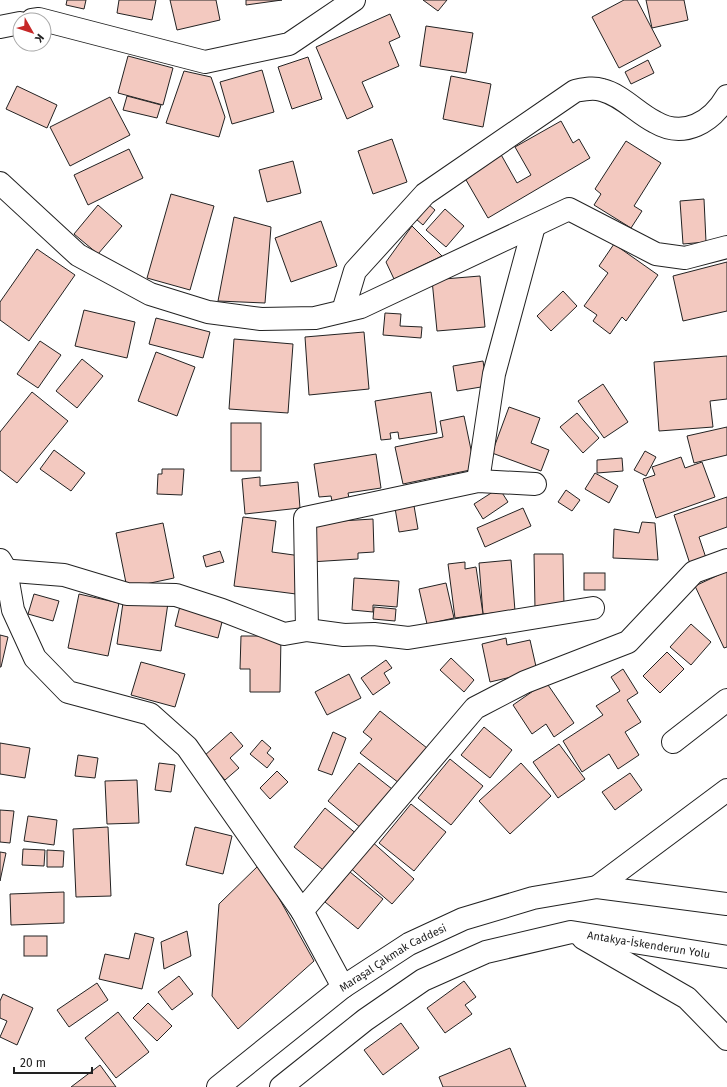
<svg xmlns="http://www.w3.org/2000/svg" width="727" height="1087" viewBox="0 0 727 1087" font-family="'Fira Sans',sans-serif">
<rect width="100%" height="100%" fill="#fff"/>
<g fill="#f3c9c0" stroke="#222">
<polygon points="67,0 86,0 84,9 66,5"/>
<polygon points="119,0 156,0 152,20 117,13"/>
<polygon points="170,0 216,0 220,20 177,30"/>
<polygon points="246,0 282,0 246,5"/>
<polygon points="423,0 447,0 438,11"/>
<polygon points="624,0 637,0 661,46 619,68 592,17"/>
<polygon points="646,0 684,0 688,20 652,28"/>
<polygon points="390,14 400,37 389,42 399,66 362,82 373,107 347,119 316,47"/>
<polygon points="426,26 473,33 466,73 420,66"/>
<polygon points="128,56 173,68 163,105 118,93"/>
<polygon points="308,57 322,99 292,109 278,67"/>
<polygon points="648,60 654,73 631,84 625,72"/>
<polygon points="262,70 274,112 232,124 220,82"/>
<polygon points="184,71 211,77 225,117 219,137 166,123"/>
<polygon points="451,76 491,84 483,127 443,119"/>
<polygon points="17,86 57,105 47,128 6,109"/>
<polygon points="127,96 161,105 157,118 123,110"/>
<polygon points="110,97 130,135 70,166 50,127"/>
<polygon points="561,121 573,143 579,139 590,158 488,218 462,173 499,151 517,183 531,175 515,147"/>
<polygon points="392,139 407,182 373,194 358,151"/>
<polygon points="626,141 661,163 634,206 642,211 631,228 594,205 601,194 595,189"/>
<polygon points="129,149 143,178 88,205 74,175"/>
<polygon points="293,161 301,193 267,202 259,170"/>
<polygon points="171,194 214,206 190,290 147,278"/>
<polygon points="704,199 706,242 683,244 680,201"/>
<polygon points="428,204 435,210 423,225 416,219"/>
<polygon points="98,205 122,226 98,254 74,234"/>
<polygon points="445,209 464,226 446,247 426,230"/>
<polygon points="234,217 271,227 265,303 218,301"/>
<polygon points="321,221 337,266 291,282 275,238"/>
<polygon points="412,226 442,256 394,279 386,262"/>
<polygon points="614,244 658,275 626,321 622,317 610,334 593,321 597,315 584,306 608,273 599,266"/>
<polygon points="37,249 75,275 29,341 0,320 0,302"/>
<polygon points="727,262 727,311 683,321 673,276"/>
<polygon points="480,276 485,327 437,331 432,280"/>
<polygon points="563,291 577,306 551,331 537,316"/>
<polygon points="84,310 135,322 127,358 75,346"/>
<polygon points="385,313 401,314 400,326 422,327 421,338 383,335"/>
<polygon points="156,318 210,332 203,358 149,344"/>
<polygon points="364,332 369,389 309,395 305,337"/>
<polygon points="234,339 293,344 288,413 229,409"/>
<polygon points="40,341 61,355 38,388 17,374"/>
<polygon points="156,352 195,367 177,416 138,401"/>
<polygon points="727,356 727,399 710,401 713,427 659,431 654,362"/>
<polygon points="82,359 103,376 77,408 56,391"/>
<polygon points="483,361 487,386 457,391 453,366"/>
<polygon points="603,384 628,422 604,438 578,401"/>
<polygon points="32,392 68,421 17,483 0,470 0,432"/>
<polygon points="431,392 437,433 399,439 398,432 390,433 391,439 381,440 375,401"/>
<polygon points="509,407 540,418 531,443 549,450 541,471 492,453"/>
<polygon points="577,413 599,438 583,453 560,427"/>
<polygon points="464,416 475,469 403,484 395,447 443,437 440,421"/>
<rect x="231" y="423" width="30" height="48"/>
<polygon points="727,427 727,455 694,463 687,436"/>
<polygon points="54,450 85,473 71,491 40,469"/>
<polygon points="645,451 656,457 646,476 634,470"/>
<polygon points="376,454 381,488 348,493 350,503 333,506 331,496 319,497 314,464"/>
<polygon points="681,457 685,468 702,462 715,497 656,518 643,479 655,475 652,467"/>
<polygon points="622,458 623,471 597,473 597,460"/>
<polygon points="162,469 184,469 182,495 157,494 158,474 162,474"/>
<polygon points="595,473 618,486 609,503 585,489"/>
<polygon points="260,477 260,486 298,482 300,508 245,514 242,479"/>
<polygon points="499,488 508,502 483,519 474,504"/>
<polygon points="566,490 580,500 572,511 558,502"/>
<polygon points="727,497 727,527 699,537 706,558 690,564 674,515"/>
<polygon points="413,500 418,529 399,532 394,502"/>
<polygon points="523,508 531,526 485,547 477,528"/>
<polygon points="243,517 276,521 272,552 301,556 296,594 234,586"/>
<polygon points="373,519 374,552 358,553 358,559 310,562 308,523"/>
<polygon points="642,522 655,523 658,560 613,558 614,529 639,533"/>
<polygon points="163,523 174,578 127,588 116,533"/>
<polygon points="220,551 224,562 206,567 203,556"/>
<polygon points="534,554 563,554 564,608 535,609"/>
<polygon points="511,560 515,611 483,614 479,563"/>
<polygon points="465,562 465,569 476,567 483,614 455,618 448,564"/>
<polygon points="727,571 727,647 724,648 695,586"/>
<rect x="584" y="573" width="21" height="17"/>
<polygon points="354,578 399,581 397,607 373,605 373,612 352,610"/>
<polygon points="446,583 454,618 427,624 419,589"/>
<polygon points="34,594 59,601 53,621 28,614"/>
<polygon points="79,594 119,603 108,656 68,648"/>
<polygon points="124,596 168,603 161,651 117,644"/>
<polygon points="180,606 223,618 218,638 175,626"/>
<polygon points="374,607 396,609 395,621 373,619"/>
<polygon points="691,624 711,642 691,665 670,647"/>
<polygon points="0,635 8,637 1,667 0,667"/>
<polygon points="241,636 281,636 280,692 250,692 250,669 240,669"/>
<polygon points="506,638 507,645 530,640 537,671 490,682 482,644"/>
<polygon points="667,652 684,669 660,693 643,676"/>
<polygon points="451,658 474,680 464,692 440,670"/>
<polygon points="386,660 392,668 384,673 390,683 373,695 361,678"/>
<polygon points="141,662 185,674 175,707 131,695"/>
<polygon points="623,669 638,693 627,700 641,722 625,732 639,755 618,769 609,754 582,772 563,741 603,715 596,706 620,691 611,677"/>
<polygon points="349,674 361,698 327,715 315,692"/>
<polygon points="546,682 574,723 554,737 546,724 532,734 513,705"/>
<polygon points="380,711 427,748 399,783 360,753 372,739 363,732"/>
<polygon points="484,727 512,750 490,778 461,755"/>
<polygon points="231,732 243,746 230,758 239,768 225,780 204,756"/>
<polygon points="333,732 346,738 332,775 318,770"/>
<polygon points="262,740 271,748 267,753 274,759 267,768 250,754"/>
<polygon points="0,743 30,748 25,778 0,774"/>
<polygon points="559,744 585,779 558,798 533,762"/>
<polygon points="78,755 98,758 95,778 75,776"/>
<polygon points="450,759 483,786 451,825 418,798"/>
<polygon points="159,763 175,765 171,792 155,790"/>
<polygon points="359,763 392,789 361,828 328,801"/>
<polygon points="521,763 551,796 510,834 479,801"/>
<polygon points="277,771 288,782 270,799 260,788"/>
<polygon points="630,773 642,790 615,810 602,792"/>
<polygon points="137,780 139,823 107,824 105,781"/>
<polygon points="411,804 446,832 414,871 379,843"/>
<polygon points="325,808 358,835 327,873 294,847"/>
<polygon points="0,810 14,811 10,843 0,842"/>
<polygon points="28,816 57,820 54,845 24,841"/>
<polygon points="108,827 111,896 76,897 73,829"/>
<polygon points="195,827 232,836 223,874 186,865"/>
<polygon points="370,840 414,879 392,904 348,866"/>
<polygon points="23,849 45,850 44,866 22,865"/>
<polygon points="47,850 64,851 63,867 47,867"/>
<polygon points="0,852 6,853 0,881"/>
<polygon points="260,864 314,961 238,1029 212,996 219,904"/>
<polygon points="350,872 383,899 358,929 325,902"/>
<polygon points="64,892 64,923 11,925 10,894"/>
<polygon points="187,931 191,956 164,969 161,942"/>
<polygon points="135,933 154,938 142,989 99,979 105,954 129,959"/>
<rect x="24" y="936" width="23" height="20"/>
<polygon points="179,976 193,994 172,1010 158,992"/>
<polygon points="464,981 476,997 465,1005 472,1014 445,1033 427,1008"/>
<polygon points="97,983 108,1000 69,1027 57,1010"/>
<polygon points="3,994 33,1008 17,1045 0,1037 7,1021 0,1018 0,1001"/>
<polygon points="148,1003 172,1026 157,1041 133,1018"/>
<polygon points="118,1012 149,1052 116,1078 85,1038"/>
<polygon points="401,1023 419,1048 383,1075 364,1050"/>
<polygon points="510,1048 526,1087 443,1087 439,1077"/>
<polygon points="100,1065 116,1087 71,1087"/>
</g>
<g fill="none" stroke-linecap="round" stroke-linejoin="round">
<g stroke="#222" stroke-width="24">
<g id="minor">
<polyline points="32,20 39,19 205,62 289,44 354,0"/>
<polyline points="0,27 20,23"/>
<polyline points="0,183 78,255 150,294 208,312 261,319 315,318 361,307 569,209 656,254 685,258 727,247"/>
<path d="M343,311L355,271L425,194L575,91C585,89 593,87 602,90C622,95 637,113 655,122C684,139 712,122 727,96"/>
<polyline points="478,481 494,374 534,226"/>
<polyline points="0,560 6,570 13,610 35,658 68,692 150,714 187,747 302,911 343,987"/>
<polyline points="0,570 64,575 127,594 176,595 222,610 284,634 307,630 344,635 374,634 408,638 593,608"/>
<polyline points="307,630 305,518 478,481 535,484"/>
<polyline points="673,742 727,700"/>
<polyline points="597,887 727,790"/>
<polyline points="302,911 475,708 525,682 628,642 694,572 727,560"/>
</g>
</g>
<g stroke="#222" stroke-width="24">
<g id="highway">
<polyline points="583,938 687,998 727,1039"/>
<path id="s1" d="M218,1087L343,987L409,944L463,919L533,898L597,887L727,904"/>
<path id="s2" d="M281,1087L365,1020L423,980L486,952L571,932L727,957"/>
</g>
</g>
<use href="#minor" stroke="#fff" stroke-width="22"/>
<use href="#highway" stroke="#fff" stroke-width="22"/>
</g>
<g text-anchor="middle" stroke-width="3" stroke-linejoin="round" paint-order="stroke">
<g font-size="11" fill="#222" stroke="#fff">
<text dy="4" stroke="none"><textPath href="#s2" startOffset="413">Antakya-İskenderun Yolu</textPath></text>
<text dy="4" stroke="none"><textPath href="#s1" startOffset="218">Maraşal Çakmak Caddesi</textPath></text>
</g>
</g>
<g transform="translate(32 32) rotate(129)"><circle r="19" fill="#ffffff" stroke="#a7a7a7"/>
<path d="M0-3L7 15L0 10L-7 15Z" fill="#c62828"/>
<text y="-6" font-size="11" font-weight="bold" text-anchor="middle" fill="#222222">K</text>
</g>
<path d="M14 1067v6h78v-6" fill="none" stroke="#222222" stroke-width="2"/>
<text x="20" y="1067" font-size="12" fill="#222222" stroke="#ffffff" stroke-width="3" paint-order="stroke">20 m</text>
</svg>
